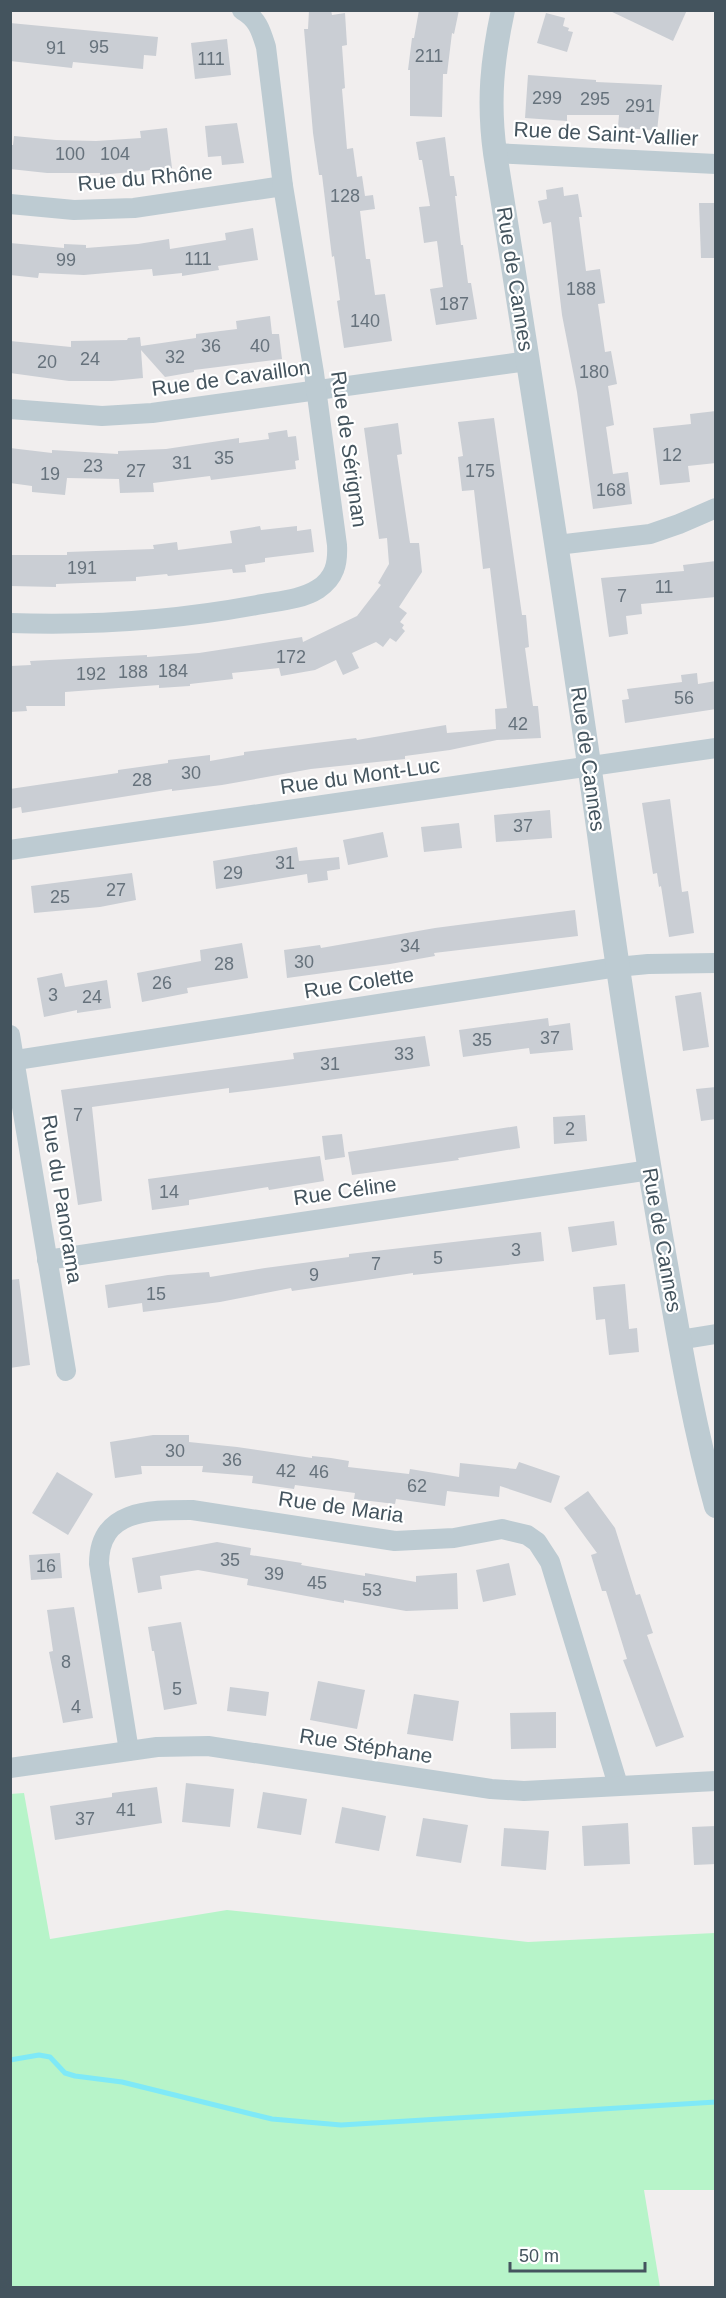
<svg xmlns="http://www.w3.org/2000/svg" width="726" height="2298" viewBox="0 0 726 2298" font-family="Arial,sans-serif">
<rect width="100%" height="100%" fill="#f1eeee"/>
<polygon fill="#b7f4c9" points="24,1793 50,1939 227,1910 528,1942 715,1933 715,2190 644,2190 660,2287 11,2287 10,1794"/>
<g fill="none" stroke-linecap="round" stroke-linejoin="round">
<polyline stroke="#7fe9f7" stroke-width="5" points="10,2060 39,2055 50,2057 65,2073 75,2076 122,2082 272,2119 341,2125 716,2102"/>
</g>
<g fill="#caced4">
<polygon points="309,10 331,10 332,15 345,13 347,45 342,46 345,88 342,89 347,149 353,148 357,177 362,176 365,196 373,195 375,209 360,211 366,259 370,259 375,295 385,294 392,341 344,348 337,301 340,300 334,256 332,257 322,175 319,175 313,133 304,29 308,29"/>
<polygon points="419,10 459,10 454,34 452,33 447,74 443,74 442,117 410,116 410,70 408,70 412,38 414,38"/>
<polygon points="608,10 687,10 673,41"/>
<polygon points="546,13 565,18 563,26 569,28 568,31 573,32 567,52 537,43"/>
<polygon points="10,23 158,37 156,56 144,55 143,69 73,62 72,68 10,61"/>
<polygon points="227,39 231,75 195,79 191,43"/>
<polygon points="528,75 596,80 596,82 662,85 657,131 618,127 619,115 567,115 567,121 525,118"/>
<polygon points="237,123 244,163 222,165 221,156 208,157 205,126"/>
<polygon points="167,128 172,168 100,175 100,173 47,173 10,169 10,145 13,145 14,136 56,140 96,141 141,138 140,131"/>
<polygon points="445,137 450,176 454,176 457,196 455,196 461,245 463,245 468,283 471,283 477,319 436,325 430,289 443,287 437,241 424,243 419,207 430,206 422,160 419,160 416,142"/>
<polygon points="563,187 564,196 578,194 582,217 579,217 586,271 600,269 605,303 598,304 605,352 611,351 617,384 608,386 614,425 606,427 613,474 628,472 632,504 593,509 577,392 562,315 551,222 543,224 538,201 547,199 546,190"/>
<polygon points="699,203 716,203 716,258 701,258"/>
<polygon points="253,228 258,260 218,266 219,270 182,276 182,273 153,276 152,269 84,275 39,273 38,278 10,275 10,243 64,248 64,244 86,245 86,248 138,244 169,239 170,249 226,240 225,233"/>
<polygon points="270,316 272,334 279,334 282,359 194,370 194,372 165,377 141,350 143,378 112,381 69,381 10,373 10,341 71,347 71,341 127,340 128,338 140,337 141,346 196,338 196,334 237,329 236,321"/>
<polygon points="716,411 716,463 688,466 690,482 660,485 653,428 691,424 690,414"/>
<polygon points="494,418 522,615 526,615 529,647 525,648 533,706 538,706 541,738 497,740 450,750 405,756 405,759 311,769 222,785 172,791 172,789 22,813 21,807 10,809 10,789 118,773 118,770 168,763 168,760 210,755 210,761 244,755 244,752 356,738 357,740 446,725 447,733 496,729 495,709 507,708 490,568 483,569 474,490 462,491 458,457 463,456 458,422"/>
<polygon points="398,423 402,454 397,455 410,543 419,543 422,572 399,607 407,613 400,622 404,625 402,628 405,631 396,642 390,638 383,647 376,642 352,653 359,668 343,675 336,660 315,670 281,676 279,668 232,673 233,679 190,684 190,686 159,688 159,685 65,692 65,706 26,706 27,711 10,712 10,666 31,665 30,661 147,655 147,657 199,653 302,637 303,642 357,616 381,585 378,583 389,564 387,538 379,539 364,428"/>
<polygon points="287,430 288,437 296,436 299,460 295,461 296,469 211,480 210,476 153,483 154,492 120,493 119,479 67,478 65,495 32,492 32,486 10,483 10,448 52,453 52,450 118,454 118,451 166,449 239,438 239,443 269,439 268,433"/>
<polygon points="260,526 261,530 297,526 297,531 311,529 314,552 265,558 265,562 245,565 246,572 233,573 232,569 168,576 167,574 136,577 136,581 56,584 56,587 10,586 10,555 67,555 67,552 154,549 153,545 177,542 178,550 232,543 230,531"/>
<polygon points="716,561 716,597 641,604 642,614 626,616 628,634 609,637 601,578 684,571 683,565"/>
<polygon points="697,673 698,684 716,681 716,709 625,723 622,700 629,699 627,689 682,682 681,675"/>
<polygon points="670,799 682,892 688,891 694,933 669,937 661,886 659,887 657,873 653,874 642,803"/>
<polygon points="550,810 552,838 496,842 494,815"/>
<polygon points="459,823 462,848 424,852 421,827"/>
<polygon points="383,832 388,857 348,865 343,840"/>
<polygon points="297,847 299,861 339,857 340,869 327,871 328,880 308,883 307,874 216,889 213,861"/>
<polygon points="132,873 136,900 100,907 34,913 31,886"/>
<polygon points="575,910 578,936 434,953 435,956 390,964 287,978 284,950 320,945 321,948 435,928"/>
<polygon points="242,943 248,978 187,988 188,993 142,1002 137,973 201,961 200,950"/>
<polygon points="62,973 65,987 107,980 111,1008 77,1013 77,1010 44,1017 37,978"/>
<polygon points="701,992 709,1047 683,1051 675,996"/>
<polygon points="548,1018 549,1026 570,1023 573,1050 530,1054 529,1048 463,1057 459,1030"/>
<polygon points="425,1036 430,1066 285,1086 229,1093 229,1088 92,1107 102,1201 78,1205 61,1090 294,1059 293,1053"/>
<polygon points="716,1087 716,1119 701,1121 696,1089"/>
<polygon points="585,1115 587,1141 554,1144 553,1117"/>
<polygon points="517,1126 520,1148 458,1158 459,1160 352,1175 348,1152"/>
<polygon points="342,1134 345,1157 325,1160 322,1136"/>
<polygon points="320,1156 324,1181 269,1190 268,1187 189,1200 189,1205 152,1210 148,1179"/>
<polygon points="614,1221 617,1245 572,1252 568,1227"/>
<polygon points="541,1232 544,1261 413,1275 413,1273 292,1291 291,1288 220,1302 143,1312 142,1303 108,1308 105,1285 168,1275 209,1272 210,1277 265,1268 349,1257 349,1254"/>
<polygon points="19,1279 30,1365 10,1368 10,1280"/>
<polygon points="625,1284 629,1329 637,1328 639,1352 609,1355 605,1319 596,1320 593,1287"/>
<polygon points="153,1435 189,1435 189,1442 237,1447 312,1458 312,1456 331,1458 349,1461 348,1467 409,1474 410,1469 459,1477 460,1463 516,1469 519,1462 560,1476 551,1503 500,1486 499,1497 447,1491 445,1506 396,1499 395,1504 354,1499 355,1493 295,1485 294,1489 252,1483 253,1476 202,1472 203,1466 141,1466 142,1474 115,1478 110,1442"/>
<polygon points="57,1472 93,1494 68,1535 32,1513"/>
<polygon points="588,1491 615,1528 636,1595 640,1594 653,1633 647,1635 684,1737 656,1747 630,1678 623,1660 627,1659 616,1623 606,1591 602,1591 591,1555 597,1553 564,1508"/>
<polygon points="217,1542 251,1548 250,1555 302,1563 301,1565 365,1576 365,1573 416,1582 416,1576 457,1573 458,1609 406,1611 344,1600 344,1603 247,1585 248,1579 198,1570 160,1576 162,1589 138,1593 132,1558"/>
<polygon points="60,1553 62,1578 31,1580 29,1555"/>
<polygon points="509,1563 516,1595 483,1602 476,1570"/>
<polygon points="74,1607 93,1718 63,1723 49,1652 53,1651 47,1610"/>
<polygon points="181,1622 197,1704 164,1710 154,1651 152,1651 148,1627"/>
<polygon points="318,1681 365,1690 357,1729 310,1720"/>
<polygon points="230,1687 269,1692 266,1716 227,1711"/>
<polygon points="414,1694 459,1701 453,1741 407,1734"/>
<polygon points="556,1712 556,1748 511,1749 510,1713"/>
<polygon points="186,1783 234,1789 230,1827 182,1822"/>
<polygon points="157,1787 162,1823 55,1840 50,1806 112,1797 112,1793"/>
<polygon points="263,1792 307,1799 301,1835 257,1828"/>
<polygon points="342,1807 386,1816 379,1851 335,1843"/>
<polygon points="423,1818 468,1825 461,1863 416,1856"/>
<polygon points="628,1823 630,1864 584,1866 582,1826"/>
<polygon points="716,1826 716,1864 694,1865 692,1827"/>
<polygon points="504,1828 549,1831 546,1870 501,1866"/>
</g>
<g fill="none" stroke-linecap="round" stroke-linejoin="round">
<g stroke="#bdcbd2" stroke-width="20">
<polyline points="495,153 716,164"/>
<polyline points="10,204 74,210 134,208 283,186"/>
<polyline points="10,409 102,416 152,413 528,361"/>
<polyline points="557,545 650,534 679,524 716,508"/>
<path d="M10,623C93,626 176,620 257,605C277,601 301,600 318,589C335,578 338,563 337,545L314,373L283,186L266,47C261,31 258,19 242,10"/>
<polyline points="10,850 716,748"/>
<polyline points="10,1035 66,1371"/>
<polyline points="10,1061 617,967 648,964 716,963"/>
<polyline points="47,1260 650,1170"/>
<polyline points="679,1340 716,1334"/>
<path d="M129,1751L99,1564C99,1509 150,1510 192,1510L395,1541L454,1538L502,1529L527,1535L537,1542L550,1562L618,1785"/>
<polyline points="10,1768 157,1747 208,1746 491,1789 524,1791 716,1781"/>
</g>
<path stroke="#bdcbd2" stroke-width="24" d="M503,10C492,61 488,101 495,153C531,379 567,606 599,834C617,968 638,1102 661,1236C677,1326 691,1417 716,1506"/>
</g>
<g text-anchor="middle" stroke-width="4.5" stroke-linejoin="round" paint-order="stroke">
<g font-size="18" fill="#66727c">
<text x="99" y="53">95</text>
<text x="56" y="54">91</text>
<text x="429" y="62">211</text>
<text x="211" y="65">111</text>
<text x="547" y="104">299</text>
<text x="595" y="105">295</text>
<text x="640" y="112">291</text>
<text x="70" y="160">100</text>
<text x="115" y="160">104</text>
<text x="345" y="202">128</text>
<text x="198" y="265">111</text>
<text x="66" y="266">99</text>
<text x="581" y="295">188</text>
<text x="454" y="310">187</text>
<text x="365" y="327">140</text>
<text x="211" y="352">36</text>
<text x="260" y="352">40</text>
<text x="175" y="363">32</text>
<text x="90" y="365">24</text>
<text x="47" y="368">20</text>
<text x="594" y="378">180</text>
<text x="672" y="461">12</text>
<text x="224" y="464">35</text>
<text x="182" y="469">31</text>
<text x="93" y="472">23</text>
<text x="136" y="477">27</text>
<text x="480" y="477">175</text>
<text x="50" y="480">19</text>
<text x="611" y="496">168</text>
<text x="82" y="574">191</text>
<text x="664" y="593">11</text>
<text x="622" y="602">7</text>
<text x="291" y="663">172</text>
<text x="173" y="677">184</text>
<text x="133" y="678">188</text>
<text x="91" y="680">192</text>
<text x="684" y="704">56</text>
<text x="518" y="730">42</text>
<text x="191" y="779">30</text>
<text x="142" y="786">28</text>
<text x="523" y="832">37</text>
<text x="285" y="869">31</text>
<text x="233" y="879">29</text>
<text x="116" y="896">27</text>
<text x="60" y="903">25</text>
<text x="410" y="952">34</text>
<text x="304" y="968">30</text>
<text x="224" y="970">28</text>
<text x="162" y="989">26</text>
<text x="53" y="1001">3</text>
<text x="92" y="1003">24</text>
<text x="550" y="1044">37</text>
<text x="482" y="1046">35</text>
<text x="404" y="1060">33</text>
<text x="330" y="1070">31</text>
<text x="78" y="1121">7</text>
<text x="570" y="1135">2</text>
<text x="169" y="1198">14</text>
<text x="516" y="1256">3</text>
<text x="438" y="1264">5</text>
<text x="376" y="1270">7</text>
<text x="314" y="1281">9</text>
<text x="156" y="1300">15</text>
<text x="175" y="1457">30</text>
<text x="232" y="1466">36</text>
<text x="286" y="1477">42</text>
<text x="319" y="1478">46</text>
<text x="417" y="1492">62</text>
<text x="230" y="1566">35</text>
<text x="46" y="1572">16</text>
<text x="274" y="1580">39</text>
<text x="317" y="1589">45</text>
<text x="372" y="1596">53</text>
<text x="66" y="1668">8</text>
<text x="177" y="1695">5</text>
<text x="76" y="1713">4</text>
<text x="126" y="1816">41</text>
<text x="85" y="1825">37</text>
</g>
<g font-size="21" fill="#44545e" stroke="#fff">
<text transform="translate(606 134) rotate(3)" y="7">Rue de Saint-Vallier</text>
<text transform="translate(145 178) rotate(-5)" y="7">Rue du Rhône</text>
<text transform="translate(515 279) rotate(81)" y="7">Rue de Cannes</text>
<text transform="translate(231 378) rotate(-8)" y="7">Rue de Cavaillon</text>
<text transform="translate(349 449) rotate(82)" y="7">Rue de Sérignan</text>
<text transform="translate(588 759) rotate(82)" y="7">Rue de Cannes</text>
<text transform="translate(360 776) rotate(-8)" y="7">Rue du Mont-Luc</text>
<text transform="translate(359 983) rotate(-9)" y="7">Rue Colette</text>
<text transform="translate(345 1191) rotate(-8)" y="7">Rue Céline</text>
<text transform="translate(62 1199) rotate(81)" y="7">Rue du Panorama</text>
<text transform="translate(662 1240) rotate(80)" y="7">Rue de Cannes</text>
<text transform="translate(341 1507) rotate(8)" y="7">Rue de Maria</text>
<text transform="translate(366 1746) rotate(9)" y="7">Rue Stéphane</text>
</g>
</g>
<rect width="726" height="2298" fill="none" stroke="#44545e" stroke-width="24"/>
<path d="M510 2262v9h135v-9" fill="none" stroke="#44545e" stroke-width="3"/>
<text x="519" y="2262" font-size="18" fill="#44545e" stroke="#ffffff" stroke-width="4.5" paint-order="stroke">50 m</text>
</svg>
